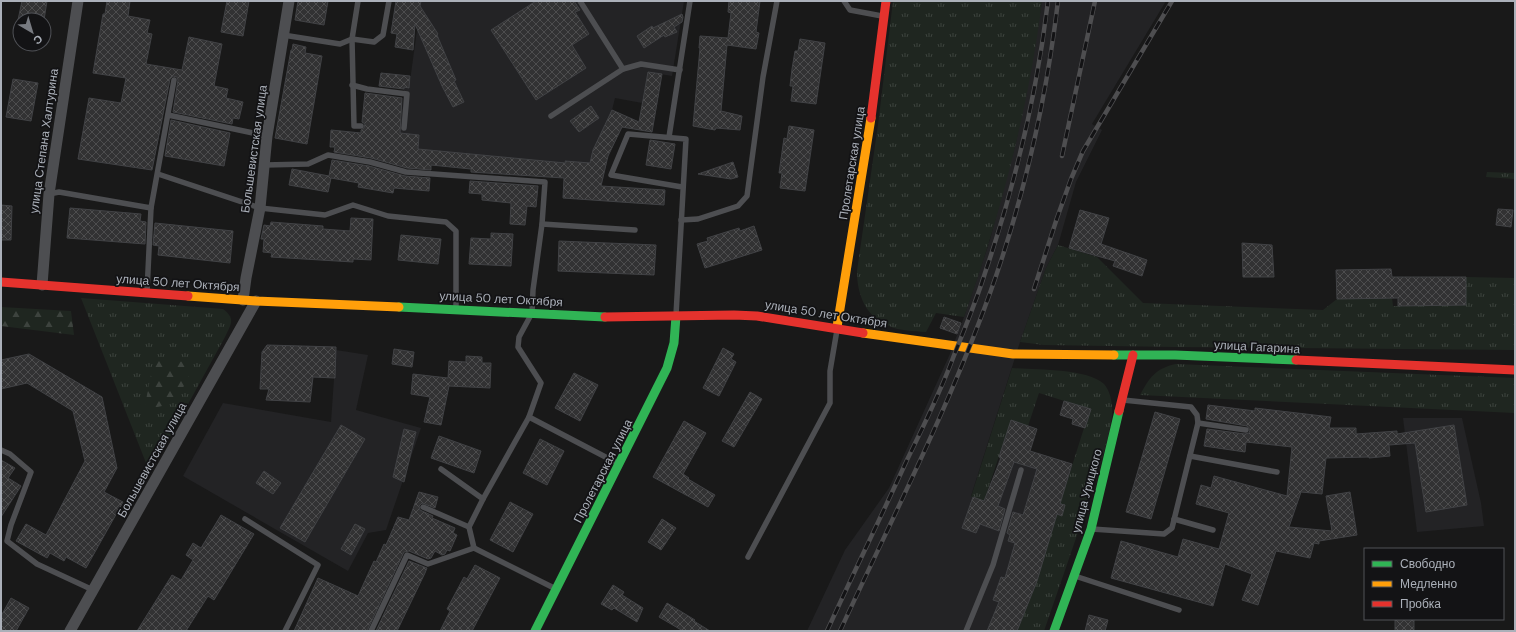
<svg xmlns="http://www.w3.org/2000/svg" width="1516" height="632" viewBox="0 0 1516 632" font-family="'DM Sans',sans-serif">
<defs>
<pattern id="grass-tufts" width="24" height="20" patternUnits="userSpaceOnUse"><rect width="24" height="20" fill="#1f2620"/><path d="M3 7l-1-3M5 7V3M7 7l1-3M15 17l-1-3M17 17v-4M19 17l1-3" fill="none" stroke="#3d433e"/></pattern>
<pattern id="forest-firs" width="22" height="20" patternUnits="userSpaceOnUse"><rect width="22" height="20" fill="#1f2620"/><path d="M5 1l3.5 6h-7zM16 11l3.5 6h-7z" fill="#3d433e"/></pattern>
<pattern id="building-cross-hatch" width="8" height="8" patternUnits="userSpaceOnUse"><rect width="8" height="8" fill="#323233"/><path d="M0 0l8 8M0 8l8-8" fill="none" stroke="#4d4d4e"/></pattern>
</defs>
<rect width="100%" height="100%" fill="#191919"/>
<g fill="#232325">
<polygon points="421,1 684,1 672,76 648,72 642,103 615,98 612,110 593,150 590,163 559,162 418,149 419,135 400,133 404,87 409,88"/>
<polygon points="1042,1 1166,1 1092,124 1102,130 1076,182 1058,245 1046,268 1020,342 971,496 984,501 994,476 1011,420 1037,429 1030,451 1072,464 1061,503 1065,505 1062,516 1057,514 1037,581 1017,631 807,631 845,550 889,488 949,356 964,317 989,243 1016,142 1032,62"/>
<polygon points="336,350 368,355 356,410 421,428 386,530 368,533 348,571 183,476 223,403 331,422"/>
<polygon points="1403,418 1462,418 1481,503 1484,526 1417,532"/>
</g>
<g fill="url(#grass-tufts)">
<path d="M893,1H1042C1029,107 1000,217 964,317L936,313L926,332C914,331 900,331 889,326C866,317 857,295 857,271L878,125Z"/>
<polygon points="1487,172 1515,173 1515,179 1486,177"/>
<polygon points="1058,245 1097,257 1143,303 1323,310 1337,299 1392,298 1393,306 1398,306 1466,305 1466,277 1515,278 1515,350 1176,347 1044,345 1020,342 1046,268"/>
<path d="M81,298L223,309C236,319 231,324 225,337L150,473Z"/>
<path d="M1176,364L1515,378V413L1140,395C1149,378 1156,368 1176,364Z"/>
<path d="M1012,368C1036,370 1086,368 1104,384C1111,392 1113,406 1112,416C1108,444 1098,472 1089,498C1075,543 1059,587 1044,631H1017L1037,581L1057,514L1062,516L1065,505L1060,504L1090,409L1039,393L1028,426L1011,420L984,501L971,497Z"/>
</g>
<g fill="url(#forest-firs)">
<polygon points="1,307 71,311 74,335 1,326"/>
<polygon points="154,360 189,362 189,379 171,404 144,410"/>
</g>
<g fill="url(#building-cross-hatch)" stroke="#414245">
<polygon points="22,1 47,1 44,20 18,20"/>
<polygon points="107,1 130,1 128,16 150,20 147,33 152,34 146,64 182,70 189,37 222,44 214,86 228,89 226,98 243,102 239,119 233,118 232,124 173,112 178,80 177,77 173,76 170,79 152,170 78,159 89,98 121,103 126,78 93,73 103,14 105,14"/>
<polygon points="227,1 249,1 243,36 221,32"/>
<polygon points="298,1 328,1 324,25 295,20"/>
<polygon points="396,1 421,1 420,6 438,34 437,35 456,80 454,81 464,102 453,107 442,86 415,24 413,50 395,47 397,34 391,33"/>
<polygon points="536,1 574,1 580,10 575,12 589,34 572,45 586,68 536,100 491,30"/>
<polygon points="729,1 760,1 756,32 759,33 756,49 727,45 721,111 742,116 740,130 716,128 715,130 693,126 700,48 699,48 700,36 728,38 731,13 728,12"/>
<polygon points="682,14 683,17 682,22 674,27 677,32 665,37 664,35 644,48 637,36 652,26 653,28"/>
<polygon points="800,39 825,43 816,104 791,101 793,86 790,86 792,69 795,51 798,51"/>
<polygon points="293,44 306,47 305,53 322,56 307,144 275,138 291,50 292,50"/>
<polygon points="648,72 662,74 652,132 622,127 608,156 601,186 665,190 664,205 563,198 564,178 471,172 471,169 431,165 431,170 407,168 371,158 334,152 335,147 330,147 331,130 361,133 361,130 364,128 365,124 362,122 365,93 402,98 400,133 419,135 418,149 566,163 565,161 590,163 593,150 612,110 639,122"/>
<polygon points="381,73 410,76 409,88 404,87 404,89 379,86"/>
<polygon points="13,79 38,83 31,121 6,117"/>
<polygon points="591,106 599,118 579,132 570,121"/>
<polygon points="171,120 230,133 224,166 165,156"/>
<polygon points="789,126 814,130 805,191 780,188 782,173 779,173 784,138 787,139"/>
<polygon points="650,140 675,144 671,169 646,165"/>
<polygon points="332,160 369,166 405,176 430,178 429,191 394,188 393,193 358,187 359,183 331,178 328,192 289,185 292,169 329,176"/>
<polygon points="733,162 738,177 731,179 698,174"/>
<polygon points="470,181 538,186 536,207 527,206 525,225 510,224 511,203 482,200 482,194 469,193"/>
<polygon points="1,205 12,206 11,240 1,240"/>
<polygon points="70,208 141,214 140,221 146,222 145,244 67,238"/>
<polygon points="1498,209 1513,210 1511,227 1496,225"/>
<polygon points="1080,210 1109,218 1101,244 1147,260 1142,276 1113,266 1115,261 1069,248"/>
<polygon points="351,218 373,219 371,260 353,259 353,262 271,257 272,253 263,252 264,239 261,239 264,225 270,226 271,222 323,226 323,229 350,231"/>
<polygon points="155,223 233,231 230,263 158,255 159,246 153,245"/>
<polygon points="754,226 762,250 705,268 697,244 708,241 707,238 739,228 740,231"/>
<polygon points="491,233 513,234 511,266 469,264 471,238 491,239"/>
<polygon points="401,235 441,239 438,264 398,260"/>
<polygon points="559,241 656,245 654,275 558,271"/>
<polygon points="1242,243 1272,245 1274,277 1243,277"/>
<polygon points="1391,269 1392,277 1466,277 1466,305 1398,306 1398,298 1337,299 1336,270"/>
<polygon points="944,317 961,323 957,334 940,328"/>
<polygon points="267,345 336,347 335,378 313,377 310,402 266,400 269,389 260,389 262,352"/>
<polygon points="723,348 734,354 731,359 736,362 719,396 703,388"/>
<polygon points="394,349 414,352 412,367 392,364"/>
<polygon points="29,354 102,397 117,468 104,492 123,502 86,568 66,557 64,561 50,553 47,558 16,541 26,524 46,535 85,461 73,411 27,383 1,389 1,360"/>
<polygon points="466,356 482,357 482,363 491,363 490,388 449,386 441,425 424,422 430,397 411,394 413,374 448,378 449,361 466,362"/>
<polygon points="574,373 598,385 580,421 555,408"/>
<polygon points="750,392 762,399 734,447 722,441"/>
<polygon points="1064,401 1091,409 1085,428 1072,424 1073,419 1060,415"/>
<polygon points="1208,405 1255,411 1255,408 1331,417 1329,428 1356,428 1356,434 1397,431 1397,434 1454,425 1467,505 1426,512 1415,443 1389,445 1390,456 1369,458 1369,457 1326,458 1322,494 1301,492 1289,527 1332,531 1326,496 1350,492 1357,535 1319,541 1319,544 1314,543 1310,558 1276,551 1258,605 1242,600 1252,574 1225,564 1213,606 1111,578 1121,541 1178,557 1183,539 1219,549 1229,513 1196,504 1201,485 1211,488 1214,476 1287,496 1292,447 1246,442 1245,452 1204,446 1207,429 1245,434 1249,433 1250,430 1247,426 1206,419"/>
<polygon points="1155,412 1180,419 1151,519 1126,512"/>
<polygon points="1011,420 1037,429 1030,451 1072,464 1060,504 1065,505 1062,516 1057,514 1037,581 1017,631 987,631 999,602 993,600 1001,577 1005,578 1015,543 1008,541 1010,535 1007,533 1013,512 1023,515 1037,469 1014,462 998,506 1005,509 999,531 980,524 976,533 962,528 973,497 984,501 1001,458 999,457"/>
<polygon points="684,421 706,433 683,474 689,478 688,479 715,495 708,507 653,477"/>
<polygon points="341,425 365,439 305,542 280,528"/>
<polygon points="404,429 416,432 404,482 393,477"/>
<polygon points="439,436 481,451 474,473 431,458"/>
<polygon points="540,439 564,451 547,485 523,473"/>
<polygon points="1,460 15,468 8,478 21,486 1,517"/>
<polygon points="264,471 281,483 273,494 256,483"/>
<polygon points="419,492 438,497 435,508 422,503 419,506 420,510 433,516 432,518 455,528 453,533 457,535 450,551 447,550 445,554 442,555 435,551 431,558 428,559 409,551 404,552 367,631 294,631 318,578 358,596 374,561 376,562 384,544 386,545 398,517 409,520"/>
<polygon points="510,502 533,514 513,552 490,540"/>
<polygon points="221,515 254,534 214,600 208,596 186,631 137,631 172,575 181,580 193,560 186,555 193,543 201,548"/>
<polygon points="662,519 676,528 661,550 648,542"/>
<polygon points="355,524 365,529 351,555 341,549"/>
<polygon points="409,561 427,568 425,573 397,631 376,631"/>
<polygon points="475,565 500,578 472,631 440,631 450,611 447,609 464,577 467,579"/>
<polygon points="613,585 624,592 622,595 643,608 637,622 614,608 612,610 601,604"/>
<polygon points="11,598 29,608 16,631 1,631 1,616"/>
<polygon points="667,603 695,620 694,621 710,631 683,631 659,617"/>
<polygon points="1089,615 1108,620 1105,631 1085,631"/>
<rect x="1395" y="619" width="19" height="12"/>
</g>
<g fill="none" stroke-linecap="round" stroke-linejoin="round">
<g stroke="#4d4e51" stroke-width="5.5">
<polyline points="358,1 352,39 354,126 361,126"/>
<polyline points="580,1 623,69"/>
<polyline points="844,1 850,10 882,16"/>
<polyline points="283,35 340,44 352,39 374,42 383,35 389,1"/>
<polyline points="352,85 367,89 407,94 404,128"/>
<polyline points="168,115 267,136"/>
<polyline points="551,116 623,69 641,64 680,70"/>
<polyline points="669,137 690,1"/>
<polyline points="265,165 308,164 328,155 370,162 406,172 545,182 542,224 533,290 532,313 519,337 518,347 541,383 529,417 617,463"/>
<polyline points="158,174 260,208 325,215 353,205 388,216 446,222 456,231 456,308"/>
<polyline points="49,194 59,192 151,208 174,80"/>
<polyline points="681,220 698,219 738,206 747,196 763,77 777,1"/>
<polyline points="542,224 635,230"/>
<polyline points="147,292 151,208"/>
<polyline points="676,315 686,139 628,134 611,175 682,187"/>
<polyline points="1198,423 1246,430"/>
<polyline points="1,450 10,454 31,472 11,525 7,541 37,564 93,590"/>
<polyline points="1190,456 1277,472"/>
<polyline points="441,469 483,499 469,527"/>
<polyline points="483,499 529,417"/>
<polyline points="423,507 469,527 474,548"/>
<polyline points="245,519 318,565 285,631"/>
<polyline points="1174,519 1213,530"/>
<polyline points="1092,529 1164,534 1172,528 1198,423 1197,415 1191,407 1123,400"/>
<polyline points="748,557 830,403 830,371 837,330"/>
<polyline points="1075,576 1179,610"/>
<polyline points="371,631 407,555 428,564 474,548 554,588"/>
<polyline points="966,631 993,565 1021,470"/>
</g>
<g stroke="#4d4e51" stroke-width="11">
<polyline points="42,285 49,194 78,1"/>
<polyline points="243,300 246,278 260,208 267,136 289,1"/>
<polyline points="70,631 256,301"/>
</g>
<g stroke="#30b455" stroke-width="9">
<polyline points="399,307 605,317"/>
<polyline points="1114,355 1175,355 1296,360"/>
<polyline points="535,631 667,368 674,343 676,316"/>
<polyline points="1054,631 1091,529 1119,411"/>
</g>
<g stroke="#ff9f0a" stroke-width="9">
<polyline points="188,296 256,301 399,307"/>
<polyline points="837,327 871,118"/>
<polyline points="863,333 1013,354 1114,355"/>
</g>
<g stroke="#e5322d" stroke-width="9">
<polyline points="871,118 886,1"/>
<polyline points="1,282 188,296"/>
<polyline points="605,317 734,315 757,316 863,333"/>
<polyline points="1296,360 1515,370"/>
<polyline points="1119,411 1133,355"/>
</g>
<g stroke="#4e4e50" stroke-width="4.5">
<g id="rail">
<polyline points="1062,156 1095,1"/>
<polyline points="1034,289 1057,218 1071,179 1083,151 1172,1"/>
<path d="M827,631C853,574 881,517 907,460C923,427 940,393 953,358C964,330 976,302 985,273C1015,185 1037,93 1048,1"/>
<path d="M840,631C894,514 954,398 996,276C1026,188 1047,94 1058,1"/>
</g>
</g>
<use href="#rail" stroke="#131315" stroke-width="3" stroke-dasharray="9" stroke-linecap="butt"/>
</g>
<g text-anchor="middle" stroke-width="3.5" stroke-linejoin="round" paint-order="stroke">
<g font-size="12" fill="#abb0b9" stroke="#131315">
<text transform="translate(44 141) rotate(-82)" y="4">улица Степана Халтурина</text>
<text transform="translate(254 149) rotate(-82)" y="4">Большевистская улица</text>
<text transform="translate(852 163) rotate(-81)" y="4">Пролетарская улица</text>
<text transform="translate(178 283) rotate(4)" y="4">улица 50 лет Октября</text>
<text transform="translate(501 299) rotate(3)" y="4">улица 50 лет Октября</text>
<text transform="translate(826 314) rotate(9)" y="4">улица 50 лет Октября</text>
<text transform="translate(1257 347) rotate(3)" y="4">улица Гагарина</text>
<text transform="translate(152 460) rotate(-61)" y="4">Большевистская улица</text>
<text transform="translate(603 471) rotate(-63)" y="4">Пролетарская улица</text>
<text transform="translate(1087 491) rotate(-75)" y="4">улица Урицкого</text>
</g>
</g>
<rect width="1516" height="632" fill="none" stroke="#abb0b9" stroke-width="4"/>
<rect x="1364" y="548" width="140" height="72" fill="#131315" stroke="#505257"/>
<rect x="1372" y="561" width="20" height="6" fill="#30b455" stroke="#505257"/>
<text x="1400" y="568" font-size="12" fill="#abb0b9">Свободно</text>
<rect x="1372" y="581" width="20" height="6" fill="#ff9f0a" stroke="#505257"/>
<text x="1400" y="588" font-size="12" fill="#abb0b9">Медленно</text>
<rect x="1372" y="601" width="20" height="6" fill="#e5322d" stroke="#505257"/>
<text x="1400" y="608" font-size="12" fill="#abb0b9">Пробка</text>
<g transform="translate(32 32) rotate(142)"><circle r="19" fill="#131315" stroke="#505257"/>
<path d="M0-3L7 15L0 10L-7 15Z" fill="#787b81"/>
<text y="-6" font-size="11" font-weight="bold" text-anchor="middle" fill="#abb0b9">С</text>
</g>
</svg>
